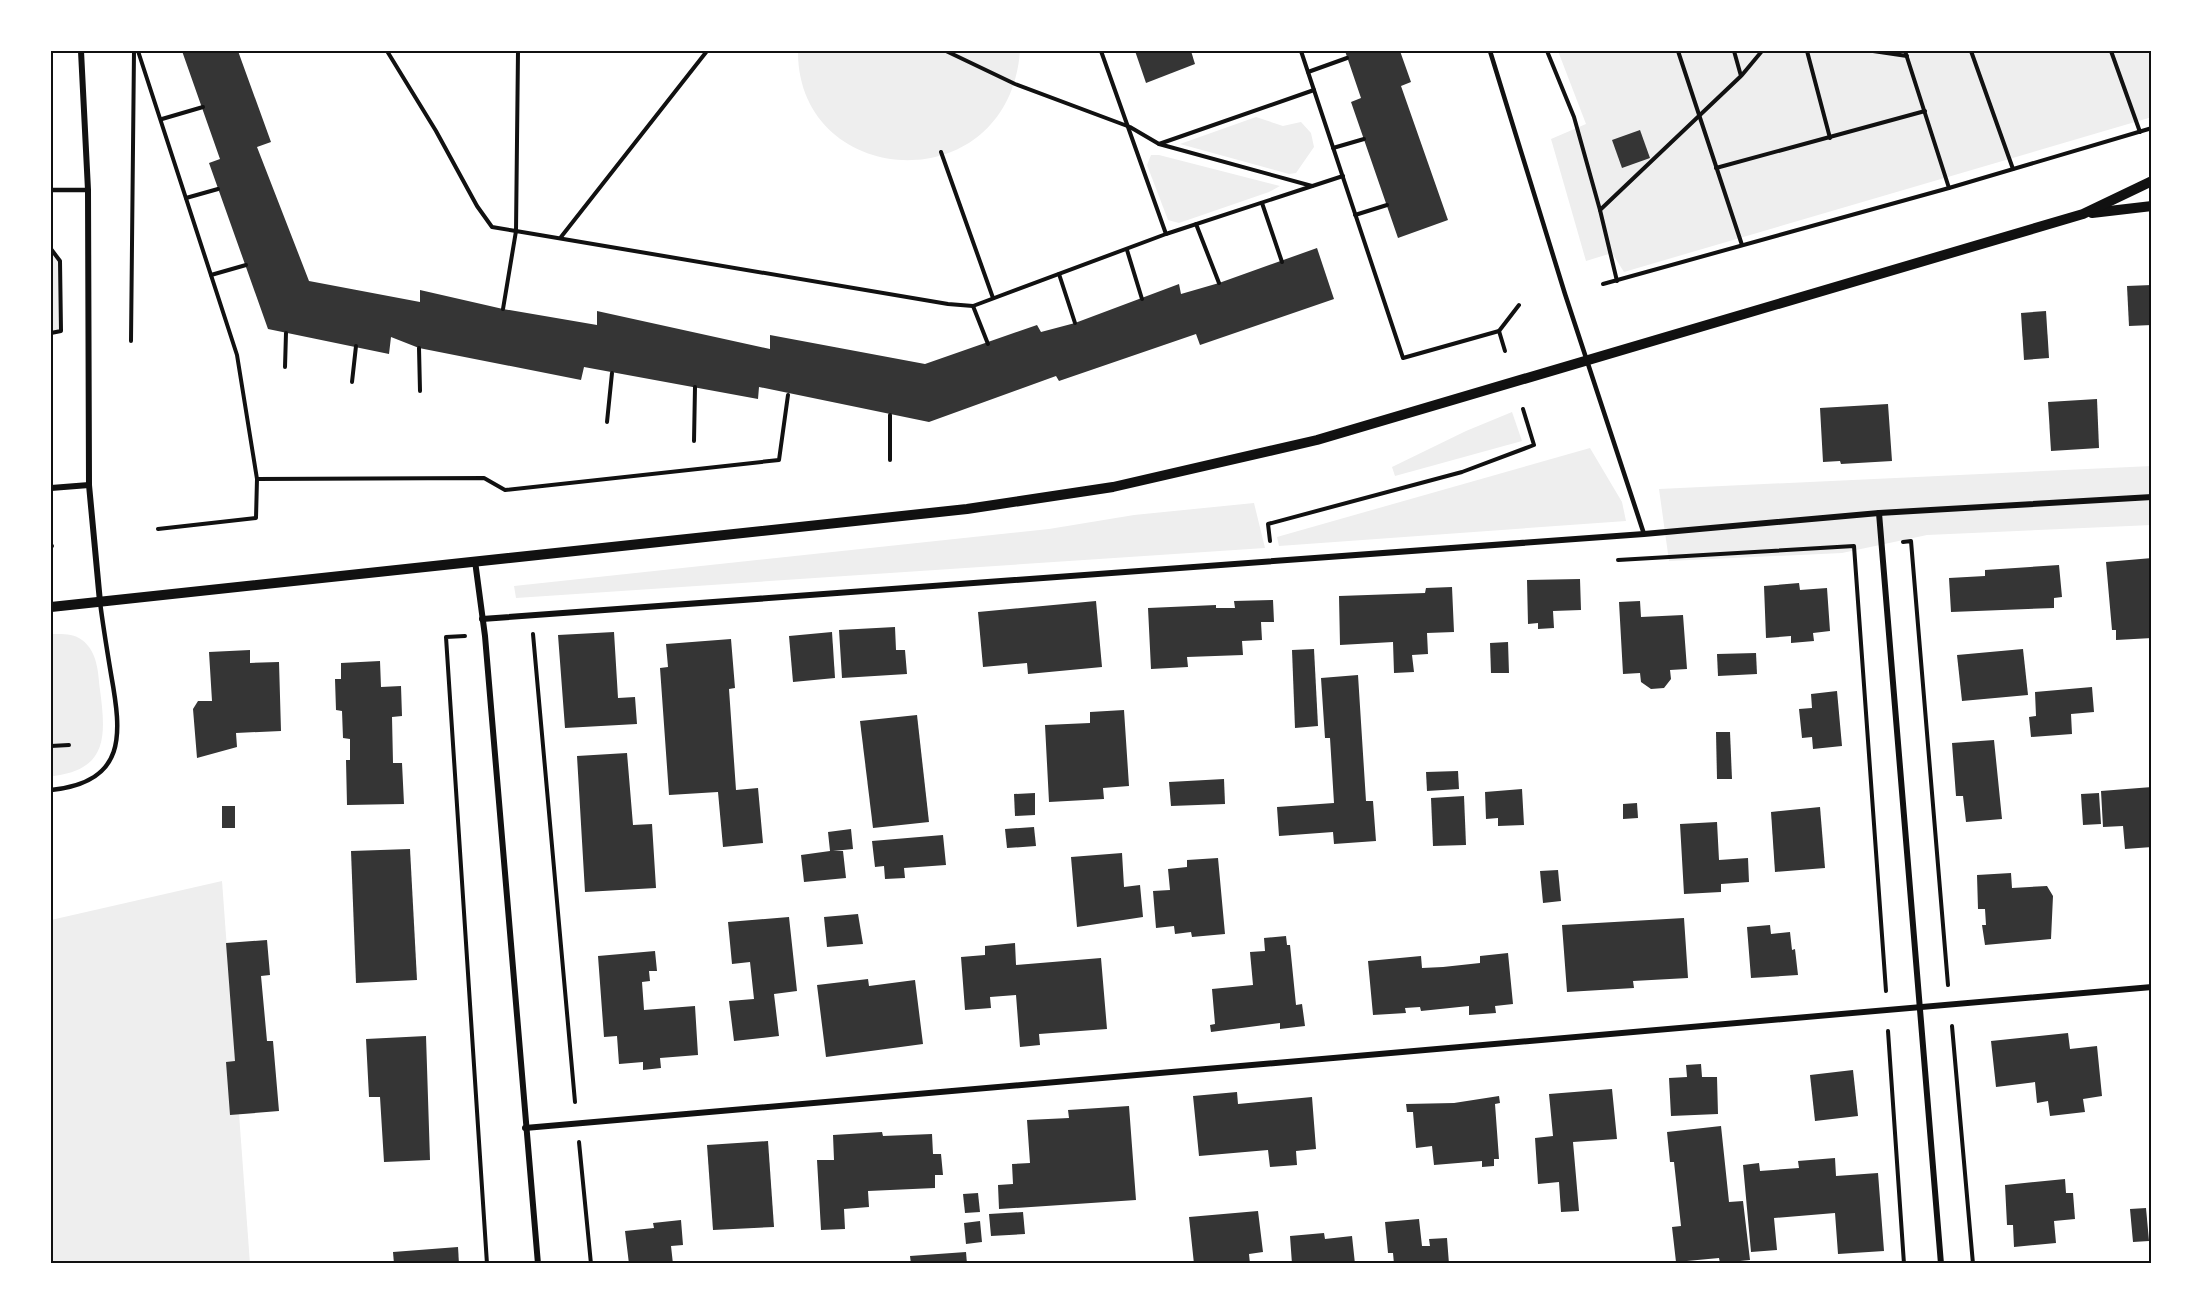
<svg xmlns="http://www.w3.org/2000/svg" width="2203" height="1315" viewBox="0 0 2203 1315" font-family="'Exo 2',sans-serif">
<rect width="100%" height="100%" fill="#fff"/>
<g fill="#eee">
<path d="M798,51H1020C1008,203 797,190 798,51Z"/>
<polygon points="1558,51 2152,51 2152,117 1624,272 1612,253 1586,261 1551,139 1586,124"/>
<polygon points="1256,117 1283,126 1301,122 1311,133 1314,147 1296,173 1289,174 1180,144"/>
<polygon points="1151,155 1159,155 1280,186 1269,192 1179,223 1168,220 1147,165"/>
<polygon points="51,249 60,261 61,331 51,332"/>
<polygon points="1512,412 1522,441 1395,476 1392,467 1466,431"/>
<polygon points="1590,448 1622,502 1626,521 1279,546 1277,537"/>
<polygon points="2152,466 2152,525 1927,535 1842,553 1669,561 1659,489"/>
<polygon points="1254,503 1265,548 516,598 514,586 1049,529 1134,515"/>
<path d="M51,634C62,634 73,633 82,640C98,652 98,673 100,690C106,735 108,769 54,776L51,775Z"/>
<polygon points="222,881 250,1264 51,1264 51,920"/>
</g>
<g fill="#353535">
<polygon points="182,51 238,51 271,142 257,147 309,281 420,302 420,290 503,309 597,325 597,311 770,349 770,335 925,364 1037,325 1041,332 1075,323 1179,284 1181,294 1219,283 1317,248 1334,299 1200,345 1196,334 1059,381 1056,376 929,422 759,387 758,399 584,367 581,380 419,348 391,337 389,354 268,329 209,163 220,159"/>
<polygon points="1135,51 1191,51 1195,64 1146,83"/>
<polygon points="1345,51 1400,51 1411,82 1401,86 1448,220 1398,238 1351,102 1361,98"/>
<polygon points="1640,130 1650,158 1622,168 1612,140"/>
<polygon points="2152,285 2152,325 2129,326 2127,286"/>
<polygon points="2046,311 2049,358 2024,360 2021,313"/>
<polygon points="2097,399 2099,448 2051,451 2048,402"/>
<polygon points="1888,404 1892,461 1841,464 1840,461 1823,462 1820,408"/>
<polygon points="2152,558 2152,638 2116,640 2116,630 2112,630 2106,562"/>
<polygon points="2059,565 2062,597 2054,598 2054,608 1951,612 1949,578 1985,576 1985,570"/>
<polygon points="1580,579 1581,610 1553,611 1554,628 1538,629 1538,623 1528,624 1527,580"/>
<polygon points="1799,583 1800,590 1827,588 1830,631 1813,633 1814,641 1791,643 1791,636 1766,638 1764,586"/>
<polygon points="1452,587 1454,632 1427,633 1428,654 1412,655 1414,672 1394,673 1393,642 1340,645 1339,596 1425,593 1426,588"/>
<polygon points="1273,600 1274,622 1261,622 1262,640 1242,641 1243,655 1187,657 1188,667 1151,669 1148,608 1216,605 1216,608 1235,608 1234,601"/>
<polygon points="1096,601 1102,667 1028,674 1027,663 983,667 978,612"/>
<polygon points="1640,601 1641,617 1683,615 1687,669 1670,670 1671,679 1664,688 1651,689 1641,682 1640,673 1623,674 1619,602"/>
<polygon points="895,627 896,650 905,650 907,674 842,678 839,630"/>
<polygon points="614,632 618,698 635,697 637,724 565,728 558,635"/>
<polygon points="832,632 835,678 793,682 789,636"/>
<polygon points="731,639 735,688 729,689 736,790 758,788 763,843 723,847 718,792 669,795 660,668 668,667 666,644"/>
<polygon points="1508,642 1509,673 1491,673 1490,643"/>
<polygon points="1314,649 1318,726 1295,728 1292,650"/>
<polygon points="2023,649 2028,695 1962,701 1957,655"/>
<polygon points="250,650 250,663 279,662 281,731 236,733 237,747 197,758 193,709 198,701 212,701 209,652"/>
<polygon points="1756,653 1757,674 1718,676 1717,654"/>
<polygon points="380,661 381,687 401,686 402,716 392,717 393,763 402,763 404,804 347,805 346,760 350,760 350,739 343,738 342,711 336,710 335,679 341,679 341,663"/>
<polygon points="1358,675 1366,801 1373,801 1376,841 1334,844 1333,832 1279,836 1277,807 1334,803 1330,738 1325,738 1321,678"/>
<polygon points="2092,687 2094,712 2071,714 2072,734 2031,737 2029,717 2036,716 2035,692"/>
<polygon points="1837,691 1842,746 1813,749 1812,737 1802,738 1799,709 1812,708 1811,694"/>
<polygon points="1124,710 1129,786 1103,788 1104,799 1049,802 1045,725 1090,723 1090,712"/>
<polygon points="917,715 929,822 873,828 860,721"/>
<polygon points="1716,732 1730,732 1732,779 1717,779"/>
<polygon points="1994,740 2002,819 1966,822 1963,796 1956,796 1952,743"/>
<polygon points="627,753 633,825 652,824 656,888 585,892 577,756"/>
<polygon points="1458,771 1459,789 1427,791 1426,772"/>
<polygon points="1224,779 1225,804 1171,806 1169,782"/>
<polygon points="2152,787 2152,847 2125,849 2123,826 2103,827 2101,791"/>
<polygon points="1522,789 1524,825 1498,826 1498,818 1486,819 1485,792"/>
<polygon points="1035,793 1035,815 1015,816 1014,794"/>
<polygon points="2099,793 2101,824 2083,825 2081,794"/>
<polygon points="1464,796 1466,845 1433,846 1431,798"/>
<polygon points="1637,803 1638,818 1623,819 1623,804"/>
<rect x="222" y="806" width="13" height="22"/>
<polygon points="1820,807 1825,868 1775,872 1771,812"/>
<polygon points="1717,822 1719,860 1748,858 1749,882 1721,884 1721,892 1684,894 1680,824"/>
<polygon points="1034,827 1036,846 1007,848 1005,829"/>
<polygon points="851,829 853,849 833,851 843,851 846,878 804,882 801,855 830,851 828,832"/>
<polygon points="943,835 946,865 904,868 905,878 885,879 884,866 875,867 872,841"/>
<polygon points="410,849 417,980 356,983 351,851"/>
<polygon points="1122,853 1124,887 1140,885 1143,917 1077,927 1071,857"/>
<polygon points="1218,858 1225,934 1192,937 1191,932 1175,934 1174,926 1156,928 1153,891 1170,890 1168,869 1187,867 1187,860"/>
<polygon points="1558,870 1561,901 1543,903 1540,871"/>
<polygon points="2011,873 2012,888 2047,886 2053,896 2051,939 1985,945 1982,925 1986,925 1985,909 1978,909 1977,875"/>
<polygon points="858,914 863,944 827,947 824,917"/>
<polygon points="789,917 797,991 774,994 779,1036 734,1041 729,1001 754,999 750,962 732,964 728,922"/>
<polygon points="1684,918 1688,978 1633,981 1634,988 1567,992 1562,925"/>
<polygon points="1770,925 1771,934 1790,932 1792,950 1795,949 1798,975 1751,978 1747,927"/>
<polygon points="1286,936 1287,945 1290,945 1296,1005 1302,1004 1305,1026 1280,1029 1280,1023 1211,1032 1210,1025 1215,1024 1212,989 1253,985 1250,952 1265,951 1264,938"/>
<polygon points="267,940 270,975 261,976 267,1041 273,1041 279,1111 230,1115 226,1062 235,1061 226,943"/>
<polygon points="1015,943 1016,965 1101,958 1107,1029 1039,1034 1040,1045 1020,1047 1016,995 990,997 991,1008 965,1010 961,957 985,955 985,946"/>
<polygon points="655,951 657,971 649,971 650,981 642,982 644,1010 695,1006 698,1055 660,1058 661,1068 643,1070 643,1062 619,1064 617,1036 604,1037 598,956"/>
<polygon points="1508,953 1513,1004 1495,1006 1496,1013 1469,1015 1469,1006 1421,1011 1420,1007 1405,1008 1406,1013 1373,1015 1368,961 1421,956 1422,968 1443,967 1480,963 1480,956"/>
<polygon points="868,979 869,986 915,980 923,1044 826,1057 817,985"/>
<polygon points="2068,1033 2070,1049 2097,1046 2102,1096 2083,1099 2085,1112 2050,1116 2048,1101 2037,1103 2035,1082 1996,1087 1991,1041"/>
<polygon points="426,1036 430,1160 384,1162 380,1097 369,1097 366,1039"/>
<polygon points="1701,1064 1702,1077 1717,1077 1718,1114 1671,1116 1669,1078 1687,1077 1686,1065"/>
<polygon points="1853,1070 1858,1116 1815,1121 1810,1075"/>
<polygon points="1612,1089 1617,1139 1573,1142 1579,1211 1561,1212 1559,1182 1538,1184 1535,1138 1553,1136 1549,1094"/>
<polygon points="1237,1092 1238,1104 1312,1097 1316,1149 1296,1151 1297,1165 1270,1167 1268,1150 1199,1156 1193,1096"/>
<polygon points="1499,1096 1500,1103 1495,1104 1499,1159 1494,1159 1494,1166 1482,1167 1482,1161 1434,1165 1432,1146 1416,1148 1413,1112 1407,1112 1406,1104 1454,1103"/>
<polygon points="1129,1106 1136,1200 999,1209 998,1185 1013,1184 1012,1164 1030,1163 1027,1120 1069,1118 1068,1110"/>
<polygon points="1721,1126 1729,1202 1743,1201 1750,1260 1720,1263 1719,1258 1676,1262 1672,1227 1681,1226 1674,1162 1670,1162 1667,1132"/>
<polygon points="882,1132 883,1136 932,1134 933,1154 941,1154 943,1175 935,1175 935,1188 868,1191 869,1207 844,1209 845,1229 821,1230 817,1160 834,1160 833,1135"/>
<polygon points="768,1141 774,1227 713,1230 707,1145"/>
<polygon points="1835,1158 1836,1176 1878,1173 1884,1251 1838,1254 1835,1213 1774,1218 1777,1250 1751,1252 1743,1165 1759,1163 1760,1171 1799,1168 1798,1161"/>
<polygon points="2065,1179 2066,1193 2073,1193 2075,1219 2054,1221 2056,1243 2014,1247 2013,1225 2007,1225 2005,1185"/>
<polygon points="978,1193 980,1212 965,1213 963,1194"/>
<polygon points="2146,1208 2149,1241 2133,1242 2130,1209"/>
<polygon points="1258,1211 1263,1252 1249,1254 1250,1264 1194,1264 1189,1217"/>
<polygon points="1023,1212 1025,1234 991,1236 989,1214"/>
<polygon points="1419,1219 1422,1246 1430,1246 1429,1239 1447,1238 1449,1264 1394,1264 1393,1253 1388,1253 1385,1222"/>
<polygon points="681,1220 683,1245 671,1246 673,1264 629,1264 625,1231 654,1228 653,1223"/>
<polygon points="980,1221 982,1242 966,1244 964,1223"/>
<polygon points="1324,1233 1325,1239 1352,1236 1355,1264 1292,1264 1290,1236"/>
<polygon points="458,1247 459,1264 394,1264 393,1252"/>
<polygon points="966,1252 967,1264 911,1264 910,1256"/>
</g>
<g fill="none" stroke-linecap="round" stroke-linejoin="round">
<g stroke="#111" stroke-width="4">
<polyline points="138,51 237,355 257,479 256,518 158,529"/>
<polyline points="387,51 436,131 477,206 492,227 516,231 518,51"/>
<polyline points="946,51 1015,84 1130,127 1159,144"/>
<polyline points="1101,51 1166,234 1343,176"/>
<polyline points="1301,51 1403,358 1499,331 1519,305"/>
<polyline points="1547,51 1574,117 1600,210"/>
<polyline points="1678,51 1742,245"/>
<polyline points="1807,51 1830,138"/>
<polyline points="1873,51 1907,56"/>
<polyline points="1905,51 1949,188"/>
<polyline points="1971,51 2013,169"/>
<polyline points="2111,51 2140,132"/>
<polyline points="1308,72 1347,58"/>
<polyline points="1742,75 1762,51"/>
<polyline points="162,119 203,107"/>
<polyline points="1333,148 1364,139"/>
<polyline points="941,152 993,298"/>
<polyline points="1716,168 1925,111"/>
<polyline points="1312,186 1159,144 1314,90"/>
<polyline points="186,198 218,189"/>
<polyline points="1262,203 1282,262"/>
<polyline points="1355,215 1387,205"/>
<polyline points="1196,224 1219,283"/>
<polyline points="561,237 707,51"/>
<polyline points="51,249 60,261 61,331 51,333"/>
<polyline points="1127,250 1142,299"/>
<polyline points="1059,274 1075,323"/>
<polyline points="211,275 246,265"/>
<polyline points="1617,281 1600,210 1741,76 1734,51"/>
<polyline points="1603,284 1949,188 2152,128"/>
<polyline points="973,306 988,344"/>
<polyline points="503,309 516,231 948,304 973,306 1166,234"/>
<polyline points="1499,331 1505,351"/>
<polyline points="131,341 134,51"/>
<polyline points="419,348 420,391"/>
<polyline points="285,367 286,333"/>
<polyline points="352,382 356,346"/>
<polyline points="607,422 612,373"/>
<polyline points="51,429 51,436"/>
<polyline points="694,441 695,387"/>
<polyline points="890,460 890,415"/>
<polyline points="257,479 484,478 505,490 779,460 788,395"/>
<polyline points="1270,541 1268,524 1462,472 1534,445 1523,409"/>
<polyline points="1903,542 1911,541 1948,985"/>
<polyline points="51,546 52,546"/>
<polyline points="1618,560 1854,546 1886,991"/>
<polyline points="533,634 575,1102"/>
<polyline points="465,636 446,637 487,1264"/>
<polyline points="51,746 69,745"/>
<polyline points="1952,1026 1973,1264"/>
<polyline points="1888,1031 1904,1264"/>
<polyline points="579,1142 591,1264"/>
</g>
<g stroke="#111" stroke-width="4.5">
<polyline points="1490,51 1565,294 1644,534"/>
<polyline points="51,190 88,190"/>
<path d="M51,790C127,782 122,735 111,674C107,650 103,626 100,602"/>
</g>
<g stroke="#111" stroke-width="6">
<polyline points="81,51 88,190 89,485"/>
<polyline points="51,488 89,485 100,602"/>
<polyline points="1879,513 1941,1264"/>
<polyline points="475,561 485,636 538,1264"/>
<polyline points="482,619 1644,534 1879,513 2152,497"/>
<polyline points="525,1128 2152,987"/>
</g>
<g stroke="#111" stroke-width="10">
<polyline points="2092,213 2152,206"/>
<polyline points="51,607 967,509 1113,487 1317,440 2083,214 2152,181"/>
</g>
</g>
<rect width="2203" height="1315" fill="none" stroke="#ffffff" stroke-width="105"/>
<rect x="52" y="52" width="2098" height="1210" fill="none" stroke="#111" stroke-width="2"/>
</svg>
